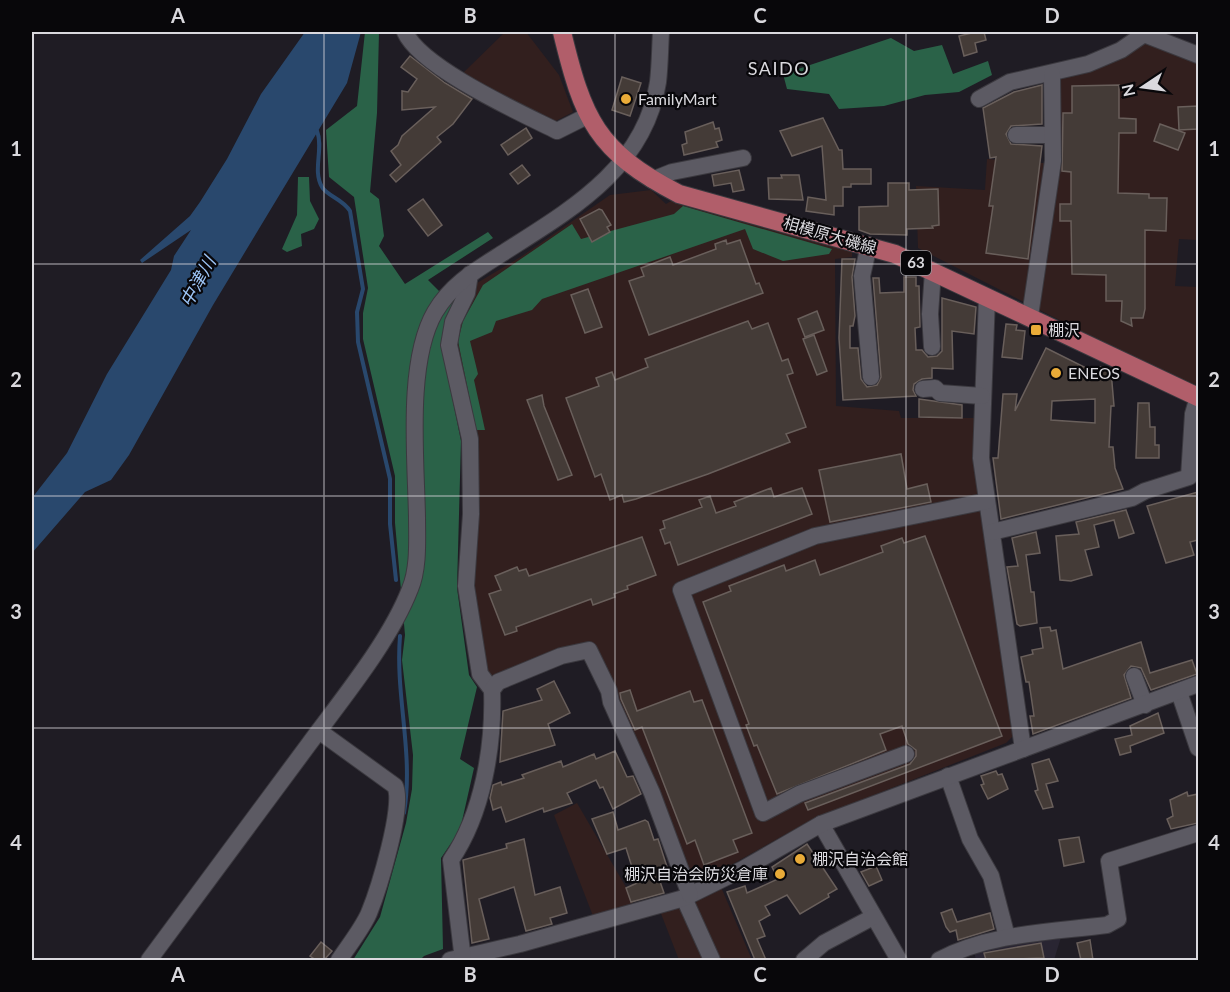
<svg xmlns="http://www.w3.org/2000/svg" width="1230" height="992" viewBox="0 0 1230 992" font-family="Lato,'Noto Sans JP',sans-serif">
<rect width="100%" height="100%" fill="#1f1c24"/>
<g fill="#321f1e">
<polygon points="505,32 526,32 559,75 573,112 552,123 463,73"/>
<polygon points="1146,36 1198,57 1198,240 1179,239 1175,286 1198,287 1198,368 1195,389 918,248 916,186 985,190 987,159 1056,164 1056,77"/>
<polygon points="651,190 666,204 676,198 852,248 852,257 835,259 836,406 899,411 901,418 977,418 975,453 1013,736 1006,743 813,819 722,870 695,880 689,877 592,644 492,681 482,670 471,588 473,439 453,342 456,323 477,288 477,283 522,256 610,195"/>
<polygon points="577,803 630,894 633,903 593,916 554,815"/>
<polygon points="721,887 752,960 715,960 691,902"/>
<polygon points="678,906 708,960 679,960 660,911"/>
</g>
<polygon fill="#292532" points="1062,934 1054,960 976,960 974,951"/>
<g fill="#2a6248">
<polygon points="365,32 379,32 377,113 370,192 379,199 384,236 379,246 405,284 488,232 493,238 428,280 450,302 456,294 461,296 441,343 461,441 457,588 469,675 477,687 460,759 474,768 460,830 441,858 443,949 424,956 420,960 353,960 380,917 406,823 412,789 413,755 402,660 405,635 395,523 395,476 363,339 363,313 368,288 354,197 329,177 326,130 357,106"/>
<polygon points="891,38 914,51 942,45 953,74 988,61 992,75 959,92 925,95 884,106 839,109 829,94 787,89 783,74"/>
<polygon points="298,177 309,177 310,201 319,219 314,229 301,234 302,246 287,252 282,249 297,215"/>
<polygon points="683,206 832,249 829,254 783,261 753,249 745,229 542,299 532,310 496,321 492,332 470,341 478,374 474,380 485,430 476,430 458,341 463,321 483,285 572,224 581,239 674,214"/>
</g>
<polygon fill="#29486d" points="305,32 361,32 347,83 213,305 129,455 111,480 85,492 32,553 32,498 67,453 107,374 171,270 174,256 191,230 142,263 140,260 190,216 200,202 227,159 261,94"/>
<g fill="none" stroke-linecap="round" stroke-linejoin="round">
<g stroke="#29486d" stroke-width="4">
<path d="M317,131C324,148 312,170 322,187C327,196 343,199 350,211L363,289L357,312L358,342L390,479V524L396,580"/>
<path d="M400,636C395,696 414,753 404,813"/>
</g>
</g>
<g fill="#443b37" stroke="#695f5b" stroke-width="1.5" fill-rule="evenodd">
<polygon points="976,32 984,32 986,40 975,43 977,52 964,56 959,36"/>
<polygon points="410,56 445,83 472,99 453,124 437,137 441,142 396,182 390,175 401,165 391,151 398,145 402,136 435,107 402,110 402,91 408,92 417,79 401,67"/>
<polygon points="622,77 641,83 630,116 612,110"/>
<polygon points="1042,85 1042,124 1011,126 1006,134 1011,144 1042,146 1028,259 986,253 993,206 989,206 996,157 990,158 983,108 1014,92"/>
<polygon points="1119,85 1119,118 1136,119 1136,133 1119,133 1118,193 1149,194 1149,198 1167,198 1166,231 1145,230 1145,309 1143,318 1131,318 1132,326 1121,321 1122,301 1106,301 1106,275 1072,274 1071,221 1060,221 1060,204 1071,204 1071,172 1062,171 1063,113 1072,113 1072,86"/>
<polygon points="1198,106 1198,129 1179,130 1178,107"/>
<polygon points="823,118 839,150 842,150 843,169 871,169 871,184 851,184 851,187 843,187 843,206 834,206 834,215 806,211 808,197 826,200 822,146 792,156 780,131"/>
<polygon points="713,122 715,129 719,128 722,140 716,142 718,147 684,155 682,145 687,143 685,132"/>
<polygon points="1160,124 1185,133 1178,150 1154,141"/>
<polygon points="526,128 532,138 508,155 501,145"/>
<polygon points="522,165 530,175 518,184 510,174"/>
<polygon points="739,170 744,190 733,192 731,183 714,186 712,175"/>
<polygon points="781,175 799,175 803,200 769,199 768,178 782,178"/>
<polygon points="888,183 909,183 909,190 938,189 939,225 932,226 933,228 907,229 907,235 870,234 859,230 859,207 888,206"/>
<polygon points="423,199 442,225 428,236 408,210"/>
<polygon points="599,209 602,210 611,225 607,227 610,232 592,242 580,219"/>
<polygon points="726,240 727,244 740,240 756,284 759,283 763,293 649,335 629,281 644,276 641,268 670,257 673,265 716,249 715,244"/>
<polygon points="842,259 855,259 852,277 855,316 853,326 850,326 850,348 858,348 861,379 867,387 877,385 881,377 873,278 879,278 880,293 904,292 904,277 916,277 916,286 919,286 920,327 915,328 916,350 922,350 928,357 937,356 942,351 942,298 976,307 974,334 952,331 953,369 932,368 932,378 922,379 914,384 913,390 916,396 843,400 839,338"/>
<polygon points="588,289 602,327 585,333 571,295"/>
<polygon points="817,311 824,330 805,337 798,319"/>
<polygon points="748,321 752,329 768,323 782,361 788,359 793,373 787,375 806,427 786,434 790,442 708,474 636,499 624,502 622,495 610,500 601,474 595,477 566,398 599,386 596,378 612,372 615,380 648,367 645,359"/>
<polygon points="1006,324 1017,325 1016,330 1025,331 1022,359 1002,357"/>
<polygon points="814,335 827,371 817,375 803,339"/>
<path d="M1046,348L1084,367H1101L1111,371L1114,406H1111L1109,447H1113L1115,468L1123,489L1001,519L993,458H998L1003,394H1017L1015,411ZM1095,399V423L1051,420L1052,401Z"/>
<polygon points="542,395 544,406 572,475 558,480 527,400"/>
<polygon points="919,399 962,405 962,418 919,417"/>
<polygon points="1138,403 1149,403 1150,427 1155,427 1155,445 1159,445 1159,458 1136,458"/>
<polygon points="901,454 907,489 927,484 931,502 830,522 819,470"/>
<polygon points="771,488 774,497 802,488 812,514 678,565 670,542 665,544 660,530 665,528 663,521 702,507 699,500 710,496 716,513 736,506 734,502"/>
<polygon points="1198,492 1198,540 1190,542 1194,555 1166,563 1147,506"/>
<polygon points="1126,510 1134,533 1119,538 1114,520 1094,525 1099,547 1085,550 1092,575 1071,581 1060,580 1056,536 1079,534 1076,522"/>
<polygon points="1036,532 1040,553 1026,555 1031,592 1034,592 1037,623 1020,626 1017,624 1007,567 1018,566 1012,538"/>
<polygon points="925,536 1002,736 808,810 805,803 910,764 916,756 916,750 908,744 902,726 880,734 886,750 777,794 757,745 754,746 746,725 749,724 703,602 731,591 729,586 784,565 786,571 815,560 820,575 883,552 881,546 902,538 904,543"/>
<polygon points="642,537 656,575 627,586 628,589 614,594 615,597 593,605 591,599 516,627 517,631 505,635 489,594 501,590 495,576 517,567 519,571 526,569 529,576"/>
<polygon points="1050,627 1051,631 1056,630 1063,669 1141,642 1150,673 1192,660 1197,674 1151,690 1141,668 1131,666 1124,675 1131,698 1033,734 1030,716 1034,716 1029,682 1026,682 1021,657 1033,654 1032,650 1043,648 1040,628"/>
<polygon points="554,681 570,713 548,724 555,745 500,762 503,711 542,700 537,689"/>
<polygon points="630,690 637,711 690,691 694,702 702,700 752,833 733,840 738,852 704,865 695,840 687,844 642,727 635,730 621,699 620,693"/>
<polygon points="1158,713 1164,733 1130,746 1131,752 1120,755 1115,739 1132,735 1130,726"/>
<polygon points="615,751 627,777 633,776 641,794 613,809 603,787 600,788 596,780 567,793 572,803 544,812 543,808 506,822 501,807 493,810 490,798 493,785 501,782 502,785 524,778 522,775 561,761 563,767 594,754 596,759"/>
<polygon points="1049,759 1058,781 1046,784 1053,807 1043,809 1035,791 1038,790 1032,764"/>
<polygon points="996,771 998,775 1002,774 1008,789 988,799 981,785 984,784 981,776"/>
<polygon points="1187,792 1188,796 1198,794 1198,823 1171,829 1167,819 1173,816 1170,800"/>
<polygon points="613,812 618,830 645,820 648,822 654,840 658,839 668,870 657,873 664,893 631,902 626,888 637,883 626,848 607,854 592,819"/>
<polygon points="1079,837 1084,862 1064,866 1059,840"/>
<polygon points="524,839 535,895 560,887 567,913 550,918 552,924 526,931 514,887 479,899 489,939 472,943 463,860 507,848 506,844"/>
<polygon points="807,844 837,889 828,894 829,897 800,914 787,895 765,906 770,915 759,921 765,936 757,939 766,960 755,960 727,892 745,886 747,893 778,879 772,867"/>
<polygon points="876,866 882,880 869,886 861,872"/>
<polygon points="952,909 957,922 990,913 994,929 958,940 956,930 950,932 946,927 941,913"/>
<polygon points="1090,940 1093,960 1081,960 1077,943"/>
<polygon points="321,942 332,951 324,960 316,960 310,956"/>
<polygon points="1041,943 1044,958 986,960 984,953"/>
</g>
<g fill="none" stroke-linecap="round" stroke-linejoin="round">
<g stroke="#3b393f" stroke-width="18">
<g id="minor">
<path d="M405,32C421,68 521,113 557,131L587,116"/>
<polyline points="979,99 1010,82 1088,64 1121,50 1144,34 1198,55"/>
<polyline points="1016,135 1052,135"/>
<polyline points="652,180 672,172 743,158"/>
<polyline points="869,245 862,276 871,377"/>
<polyline points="470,274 467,293 453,322 449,345 470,439 471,514 466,586 480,674 492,690"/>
<polyline points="987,297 981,458 1023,749"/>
<polyline points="1030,316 1053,161 1052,74"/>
<polyline points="932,347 930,314 933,271"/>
<polyline points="923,389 935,388 940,393 982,396"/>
<polyline points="992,532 1132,498 1145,491 1189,477 1193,414 1198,397"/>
<polyline points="1134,676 1145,705"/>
<polyline points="1179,692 1198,748"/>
<path d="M319,731L395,786C405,805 378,891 369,913C362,929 349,945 339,960"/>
<polyline points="906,754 799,794 763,813 681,590 815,536 987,501"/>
<polyline points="948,776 970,839 991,876 1007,937"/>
<polyline points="821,824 899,960"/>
<polyline points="684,898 712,960"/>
<path d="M149,960C202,888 255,816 309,744C342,699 390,641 410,589C419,568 417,539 417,517C416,459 406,362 435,312C452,283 478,269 506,251C572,209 645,167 658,82C660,65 660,48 661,32"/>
<polyline points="450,960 520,944 684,898 743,869 821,824 1198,684"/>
<path d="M463,960L451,860C483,813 494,746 492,690L498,682L561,656L589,650L609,691L611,702L652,793L690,895"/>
<polyline points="804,960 824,943 873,917"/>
<path d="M939,960C989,933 1052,932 1107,925L1118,919L1109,861L1198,833"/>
</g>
</g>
<g stroke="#3b393f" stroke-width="20">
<path id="major" d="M562,32C583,119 596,151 679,194L895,254L1198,397"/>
</g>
<use href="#minor" stroke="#5c5a63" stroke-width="16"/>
<use href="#major" stroke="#b15e6a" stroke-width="18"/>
</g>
<path fill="none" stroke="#dad9de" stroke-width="1.5" stroke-opacity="0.55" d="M324,32V960M615,32V960M906,32V960M32,264H1198M32,496H1198M32,728H1198"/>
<g fill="#e9ab38" stroke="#08070a" stroke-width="2">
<circle cx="626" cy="99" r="6"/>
<rect x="1030" y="324" width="12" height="12" rx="3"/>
<circle cx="1056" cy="373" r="6"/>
<circle cx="800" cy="859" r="6"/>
<circle cx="780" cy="874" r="6"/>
</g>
<g text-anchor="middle" stroke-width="4.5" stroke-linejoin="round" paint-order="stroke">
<rect fill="#08070a" stroke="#9b9a9e" stroke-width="1.5" x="901" y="251" width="30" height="24" rx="4.5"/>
<g font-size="15" font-weight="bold" fill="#dad9de">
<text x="916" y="268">63</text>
</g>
<g font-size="16" fill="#dad9de" stroke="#08070a" text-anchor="start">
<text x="638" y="105">FamilyMart</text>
<text x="1048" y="336">棚沢</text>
<text x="1068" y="379">ENEOS</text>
<text x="812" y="865">棚沢自治会館</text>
<text x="768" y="880" text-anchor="end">棚沢自治会防災倉庫</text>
</g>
<g font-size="16" fill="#dad9de" stroke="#08070a">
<text transform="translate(830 235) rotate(16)" y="6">相模原大磯線</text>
</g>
<g font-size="18" letter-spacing="1.5" fill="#dad9de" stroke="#08070a">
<text x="779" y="75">SAIDO</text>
</g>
<g font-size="18" font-style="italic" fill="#9dc5f6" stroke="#08070a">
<text transform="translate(198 282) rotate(-61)" y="6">中津川</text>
</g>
</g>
<rect width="1230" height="992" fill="none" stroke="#08070a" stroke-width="66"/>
<g transform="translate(1143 87) rotate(257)" stroke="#08070a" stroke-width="4.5" paint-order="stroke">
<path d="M0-4.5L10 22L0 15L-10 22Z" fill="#dad9de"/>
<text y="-9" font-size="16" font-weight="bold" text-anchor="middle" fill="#dad9de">N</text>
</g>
<rect x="33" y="33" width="1164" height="926" fill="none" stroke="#dad9de" stroke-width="2"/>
<g font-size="20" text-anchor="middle" font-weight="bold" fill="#dad9de">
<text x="178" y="23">A</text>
<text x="470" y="23">B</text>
<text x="760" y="23">C</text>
<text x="1052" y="23">D</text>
<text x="16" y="156">1</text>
<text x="1214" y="156">1</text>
<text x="16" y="387">2</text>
<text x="1214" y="387">2</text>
<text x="16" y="619">3</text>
<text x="1214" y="619">3</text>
<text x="16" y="850">4</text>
<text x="1214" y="850">4</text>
<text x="178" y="982">A</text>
<text x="470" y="982">B</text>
<text x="760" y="982">C</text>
<text x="1052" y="982">D</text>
</g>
</svg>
